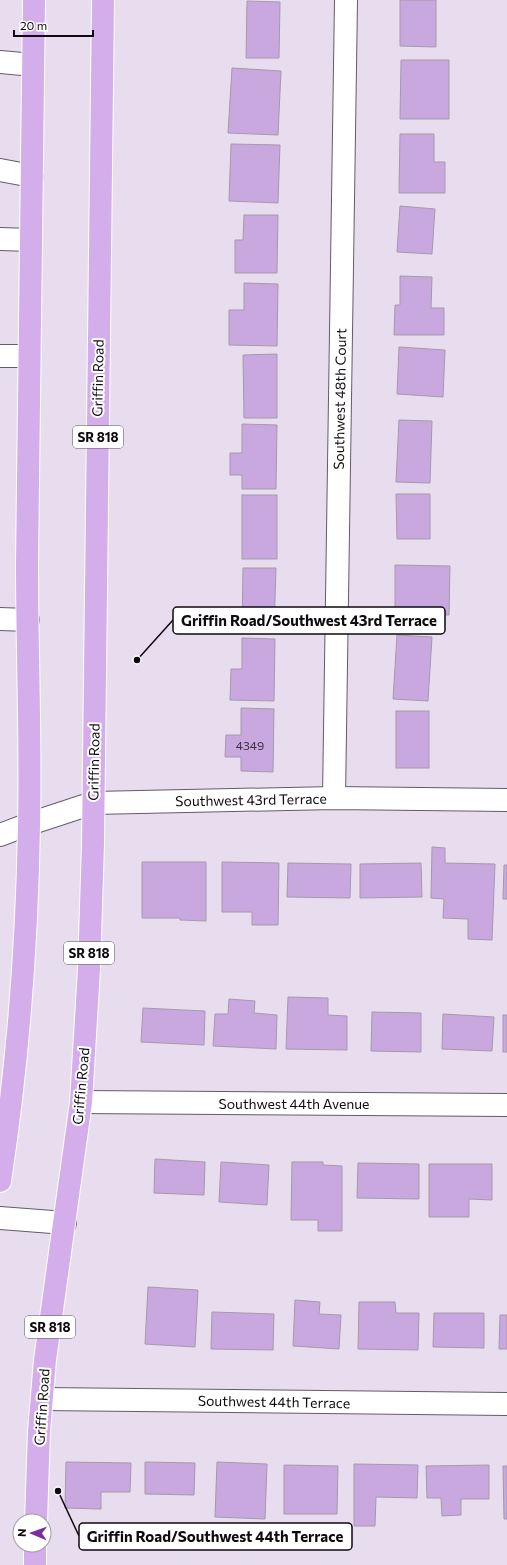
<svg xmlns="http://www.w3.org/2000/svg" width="507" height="1565" viewBox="0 0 507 1565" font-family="Commissioner,sans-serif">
<rect width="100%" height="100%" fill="#e8ddef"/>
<g fill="#c9a8df" stroke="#a49aab">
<polygon points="400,0 436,0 436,47 400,46"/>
<polygon points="247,1 280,2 279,58 246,58"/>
<polygon points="401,60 449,60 449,119 400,119"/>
<polygon points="232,68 281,71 278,135 228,133"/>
<polygon points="400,134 434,134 434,162 445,162 445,193 399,193"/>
<polygon points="231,144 280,145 278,203 229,201"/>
<polygon points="400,206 435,209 432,254 397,252"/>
<polygon points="244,215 278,215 277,273 235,273 235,240 243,240"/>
<polygon points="400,276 432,277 431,308 444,308 444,335 394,335 395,305 400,305"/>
<polygon points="244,283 278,284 277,346 229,345 229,310 244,310"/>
<polygon points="399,347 445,350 443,397 397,394"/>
<polygon points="277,354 277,418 244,418 243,355"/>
<polygon points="399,420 432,421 430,483 396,482"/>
<polygon points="242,424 277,425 276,489 242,489 242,475 230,475 230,453 242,453"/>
<polygon points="396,494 430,494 430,539 397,539"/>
<rect x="242" y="495" width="35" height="64"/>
<polygon points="395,565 450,566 449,615 429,615 429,628 395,627"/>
<polygon points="243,568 276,568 274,629 242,629"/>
<polygon points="397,635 432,637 428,701 393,699"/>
<polygon points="242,638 275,639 274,701 230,700 231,669 242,669"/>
<polygon points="241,708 274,709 273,772 241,771 241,757 225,757 226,735 241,735"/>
<rect x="396" y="711" width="33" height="57"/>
<polygon points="432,847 445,848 445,863 495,864 492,940 468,939 468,919 443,918 444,899 431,898"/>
<polygon points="142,862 206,862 206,921 180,920 180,918 142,918"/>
<polygon points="222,862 279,863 278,925 252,925 252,912 222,912"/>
<polygon points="288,863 351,864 350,898 287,897"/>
<polygon points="421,863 422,897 360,898 360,864"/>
<polygon points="504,865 507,865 507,899 503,899"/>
<polygon points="288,997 328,998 328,1015 347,1016 347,1050 286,1049"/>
<polygon points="229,999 255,1001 254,1013 277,1015 276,1049 213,1046 215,1014 228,1014"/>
<polygon points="143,1008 205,1011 204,1045 141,1042"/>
<polygon points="372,1012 421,1013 421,1052 371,1051"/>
<polygon points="443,1014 494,1017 492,1051 442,1049"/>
<rect x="503" y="1015" width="4" height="37"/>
<polygon points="155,1159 205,1162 204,1195 154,1193"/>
<polygon points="221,1162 269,1165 267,1205 219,1202"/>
<polygon points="292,1162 323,1162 323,1165 342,1166 342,1231 318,1231 318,1220 291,1220"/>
<polygon points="358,1163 419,1164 419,1199 357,1198"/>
<polygon points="429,1164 492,1164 492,1200 469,1199 469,1217 429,1217"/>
<polygon points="148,1287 198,1290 195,1347 145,1344"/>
<polygon points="295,1300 320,1302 319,1314 341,1315 339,1349 293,1346"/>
<polygon points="359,1302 395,1302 396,1313 419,1313 418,1350 358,1349"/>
<polygon points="212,1312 274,1314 273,1350 211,1349"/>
<polygon points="434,1313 484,1313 484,1348 433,1347"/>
<polygon points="500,1315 507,1315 507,1349 499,1349"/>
<polygon points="66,1462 131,1463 130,1492 101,1492 101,1509 65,1508"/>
<polygon points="145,1462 195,1463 194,1495 145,1494"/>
<polygon points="217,1462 267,1464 265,1519 215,1517"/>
<polygon points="354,1464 418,1465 417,1498 376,1497 375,1526 354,1526"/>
<polygon points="284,1465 338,1466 337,1514 284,1514"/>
<polygon points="489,1465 489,1499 461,1499 461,1515 442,1516 441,1498 427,1498 426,1466"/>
<polygon points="503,1466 507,1466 507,1519 504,1519"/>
</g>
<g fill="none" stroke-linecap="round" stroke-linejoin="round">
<g stroke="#645b6a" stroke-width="24">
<g id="minor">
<polyline points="0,62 33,65"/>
<polyline points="0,170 32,176"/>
<polyline points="0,239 31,240"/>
<polyline points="0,356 29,356"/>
<polyline points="0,619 28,620"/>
<polyline points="334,798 346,0"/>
<polyline points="0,835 29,824 93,803 334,798 507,800"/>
<polyline points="81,1102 507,1105"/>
<polyline points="0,1218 65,1223"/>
<polyline points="42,1399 507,1404"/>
</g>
</g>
<g stroke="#fff" stroke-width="24">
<g id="major">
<path d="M0,1181C18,1063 27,945 29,826C31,739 27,652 27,564C28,376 31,188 34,0"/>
<polyline points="36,1521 39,1431 45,1360 81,1102 89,969 93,844 103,0"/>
<polyline points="35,1565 35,1545"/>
</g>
</g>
<use href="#minor" stroke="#fff" stroke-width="22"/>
<use href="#major" stroke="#d4adeb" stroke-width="22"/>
</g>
<g text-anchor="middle" stroke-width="4" stroke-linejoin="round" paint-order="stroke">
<g font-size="12" fill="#3d3244">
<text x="250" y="750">4349</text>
</g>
<g fill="#fff" stroke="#565458" stroke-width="1">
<rect x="73" y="426" width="50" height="22" rx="3"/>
<rect x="64" y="942" width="50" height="22" rx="3"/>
<rect x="25" y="1316" width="50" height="22" rx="3"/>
</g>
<g font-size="13" font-weight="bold" fill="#0e0a10">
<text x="98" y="442">SR 818</text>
<text x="89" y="958">SR 818</text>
<text x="50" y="1332">SR 818</text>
</g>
<g font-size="14" fill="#0e0a10" stroke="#fff">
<text transform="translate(98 378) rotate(-89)" y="5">Griffin Road</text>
<text transform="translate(340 399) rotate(-89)" y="5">Southwest 48th Court</text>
<text transform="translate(94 762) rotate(-89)" y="5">Griffin Road</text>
<text transform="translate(251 800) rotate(-1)" y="5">Southwest 43rd Terrace</text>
<text transform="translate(81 1086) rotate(-85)" y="5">Griffin Road</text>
<text x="294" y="1109">Southwest 44th Avenue</text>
<text transform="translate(274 1402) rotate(1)" y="5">Southwest 44th Terrace</text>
<text transform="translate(42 1407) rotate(-86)" y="5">Griffin Road</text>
</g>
</g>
<path fill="none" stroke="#0e0a10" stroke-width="1.5" d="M137 660L173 620M58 1491L79 1536"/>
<g fill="#0e0a10" stroke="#fff" stroke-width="1.5">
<circle cx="137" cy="660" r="4"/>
<circle cx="58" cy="1491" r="4"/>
</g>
<g fill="#fff" stroke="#0e0a10" stroke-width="1.5">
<rect x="173" y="607" width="272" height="27" rx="4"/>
<rect x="79" y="1523" width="273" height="27" rx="4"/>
</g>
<g font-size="15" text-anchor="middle" font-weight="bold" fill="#0e0a10">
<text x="309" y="626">Griffin Road/Southwest 43rd Terrace</text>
<text x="215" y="1542">Griffin Road/Southwest 44th Terrace</text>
</g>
<g transform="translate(32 1533) rotate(272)"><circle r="19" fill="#ffffff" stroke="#9f9d9f"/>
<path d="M0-3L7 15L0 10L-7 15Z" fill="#7a2ea0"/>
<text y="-6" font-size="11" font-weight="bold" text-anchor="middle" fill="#0e0a10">N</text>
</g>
<path d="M14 30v6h79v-6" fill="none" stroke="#0e0a10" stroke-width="2"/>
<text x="20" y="30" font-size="12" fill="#0e0a10" stroke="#ffffff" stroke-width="3" paint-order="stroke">20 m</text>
</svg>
